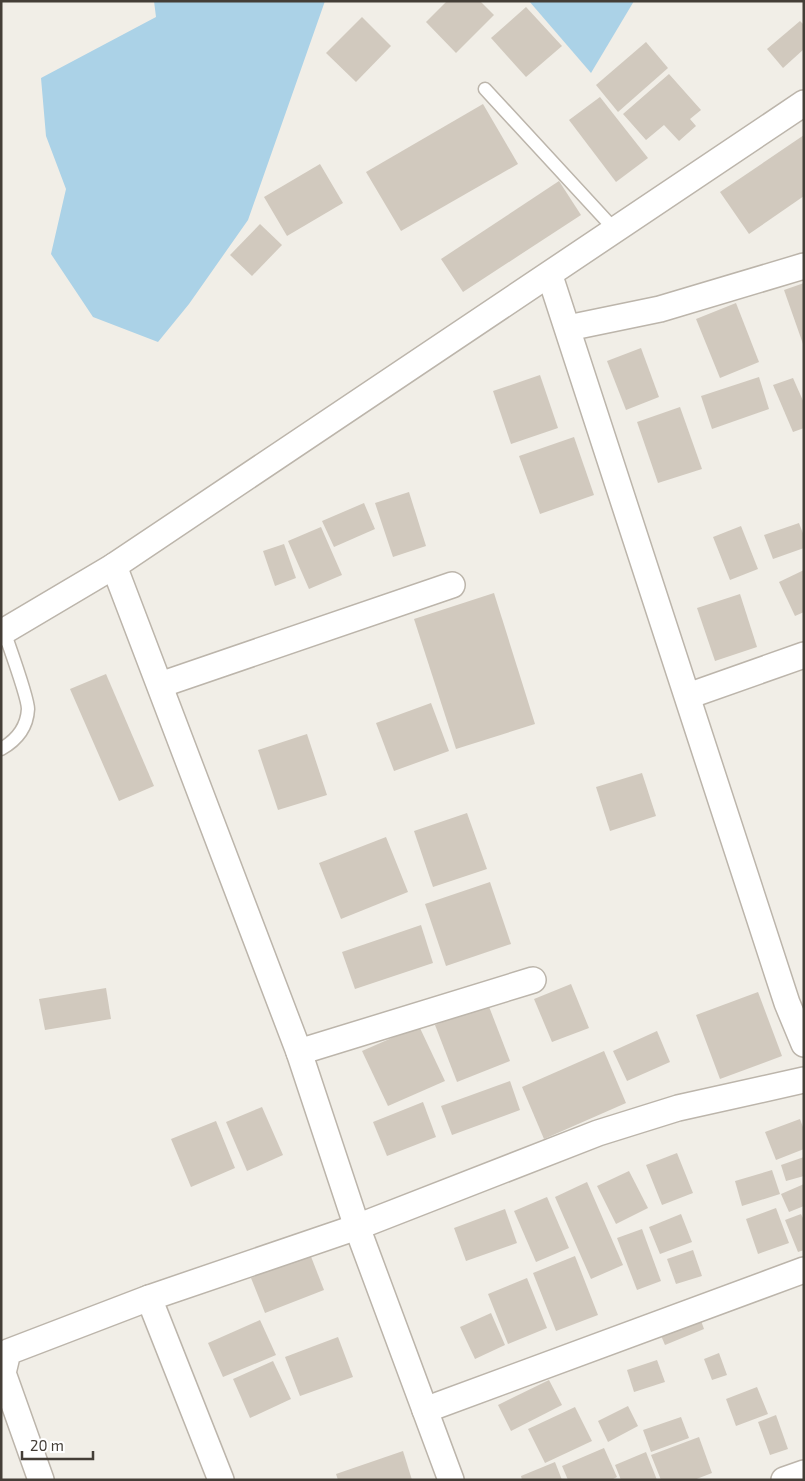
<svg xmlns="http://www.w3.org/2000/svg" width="805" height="1481" viewBox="0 0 805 1481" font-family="'Exo 2',sans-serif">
<rect width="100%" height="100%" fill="#f1eee7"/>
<g fill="#abd2e7">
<polygon points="154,1 325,1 248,220 189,304 158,342 93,317 51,254 66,189 46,136 41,78 156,17"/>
<polygon points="529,1 634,1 591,73"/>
</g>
<g fill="#d1c9be">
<polygon points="447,1 480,1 494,15 456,53 426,22"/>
<polygon points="526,7 562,46 526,77 491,38"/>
<polygon points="362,17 391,46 356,82 326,53"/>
<polygon points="800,21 804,25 804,49 783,68 767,49"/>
<polygon points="646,42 668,68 618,112 596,85"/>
<polygon points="669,74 701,110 690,119 696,126 679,141 664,125 646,140 623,114"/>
<polygon points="600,97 648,158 616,182 569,120"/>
<polygon points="483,104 518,164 401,231 366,172"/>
<polygon points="804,135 804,196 749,234 720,192"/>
<polygon points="320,164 343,203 287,236 264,197"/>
<polygon points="559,181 581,215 463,292 441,259"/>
<polygon points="260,224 282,245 252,276 230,255"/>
<polygon points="804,283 804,344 803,344 784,290"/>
<polygon points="736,303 759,362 720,378 696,319"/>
<polygon points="641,348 659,397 626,410 607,361"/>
<polygon points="540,375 558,428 511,444 493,391"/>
<polygon points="759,377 769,409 712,429 701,396"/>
<polygon points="793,378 804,403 804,428 793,432 773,385"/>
<polygon points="680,407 702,469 658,483 637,422"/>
<polygon points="574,437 594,495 540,514 519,456"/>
<polygon points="409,492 426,546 393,557 375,503"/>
<polygon points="364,503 375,529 334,547 322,521"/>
<polygon points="799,523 804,536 804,548 773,559 764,535"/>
<polygon points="741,526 758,569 730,580 713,537"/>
<polygon points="321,527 342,575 309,589 288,541"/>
<polygon points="284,544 296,578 275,586 263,551"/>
<polygon points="804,570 804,612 795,616 779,582"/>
<polygon points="494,593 535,724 456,749 414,619"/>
<polygon points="740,594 757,647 715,661 697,608"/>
<polygon points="106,674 154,786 119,801 70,689"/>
<polygon points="431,703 449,751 394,771 376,723"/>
<polygon points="307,734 327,795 278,810 258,750"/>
<polygon points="642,773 656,816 610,831 596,787"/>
<polygon points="467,813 487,869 433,887 414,831"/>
<polygon points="386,837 408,892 341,919 319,863"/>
<polygon points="490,882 511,944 446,966 425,904"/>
<polygon points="421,925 433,963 355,989 342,952"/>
<polygon points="571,984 589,1028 552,1042 534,999"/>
<polygon points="106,988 111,1019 45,1030 39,999"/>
<polygon points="758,992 782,1056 720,1079 696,1015"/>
<polygon points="488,1004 510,1061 457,1082 435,1025"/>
<polygon points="419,1026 445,1081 388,1106 362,1051"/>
<polygon points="657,1031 670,1062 627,1081 613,1051"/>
<polygon points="604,1051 626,1103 544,1139 522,1087"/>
<polygon points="510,1081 520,1110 452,1135 441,1106"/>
<polygon points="423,1102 436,1137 387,1156 373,1122"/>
<polygon points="262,1107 283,1155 247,1171 226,1122"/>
<polygon points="800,1119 804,1130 804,1149 776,1160 765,1132"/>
<polygon points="216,1121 235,1168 191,1187 171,1139"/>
<polygon points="677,1153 693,1193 662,1205 646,1165"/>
<polygon points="804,1157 804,1176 786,1181 781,1165"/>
<polygon points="772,1170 780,1194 742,1206 735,1181"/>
<polygon points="629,1171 648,1208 616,1224 597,1186"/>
<polygon points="587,1182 623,1265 591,1279 555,1197"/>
<polygon points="804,1184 804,1206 789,1212 781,1194"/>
<polygon points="547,1197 569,1248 536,1262 514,1211"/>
<polygon points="776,1208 789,1243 758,1254 746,1219"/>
<polygon points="505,1209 517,1243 466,1261 454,1228"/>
<polygon points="681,1214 692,1242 660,1254 649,1227"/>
<polygon points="801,1214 804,1220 804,1250 798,1252 785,1220"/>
<polygon points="642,1229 661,1281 637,1290 617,1238"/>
<polygon points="693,1250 702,1276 676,1284 667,1259"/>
<polygon points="310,1254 324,1290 265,1313 251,1278"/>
<polygon points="575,1256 598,1315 556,1331 533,1273"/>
<polygon points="527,1278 547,1328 508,1344 488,1294"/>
<polygon points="491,1313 505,1345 475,1359 460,1327"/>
<polygon points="699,1315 704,1329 665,1345 659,1331"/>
<polygon points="260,1320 276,1355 223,1377 208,1343"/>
<polygon points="338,1337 353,1377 300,1396 285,1357"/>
<polygon points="719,1353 727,1375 712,1380 704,1359"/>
<polygon points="657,1360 665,1382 634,1392 627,1370"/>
<polygon points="273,1361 291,1399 250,1418 233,1379"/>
<polygon points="549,1380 562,1405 511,1431 498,1405"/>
<polygon points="757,1387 768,1414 736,1426 726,1399"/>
<polygon points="628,1406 638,1426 608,1442 598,1421"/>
<polygon points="575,1407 592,1441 545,1463 528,1429"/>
<polygon points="776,1415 788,1449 770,1455 758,1422"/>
<polygon points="681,1417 689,1438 651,1452 643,1430"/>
<polygon points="699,1437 712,1473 694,1480 661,1480 651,1455"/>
<polygon points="604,1448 617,1477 611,1480 568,1480 562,1466"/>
<polygon points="403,1451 412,1480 338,1480 336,1474"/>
<polygon points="646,1452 657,1480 621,1480 615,1465"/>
<polygon points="555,1462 562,1480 522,1480 521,1476"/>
</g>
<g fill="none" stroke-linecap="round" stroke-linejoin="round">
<g stroke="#bcb5ab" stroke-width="15">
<g id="service">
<polyline points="485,89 616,231"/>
<path d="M1,749C17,740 27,728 28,709C28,697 9,646 4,631"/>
</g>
</g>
<g stroke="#bcb5ab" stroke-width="28">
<g id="minor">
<polyline points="550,276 787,1003 804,1044"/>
<polyline points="568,328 660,309 804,266"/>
<polyline points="114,566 299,1052 357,1227 451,1480"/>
<polyline points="1,633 114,566 804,103"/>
<polyline points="160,685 452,585"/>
<polyline points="688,696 804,655"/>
<polyline points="299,1052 533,980"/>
<polyline points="149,1298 221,1480"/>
<polyline points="425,1410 804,1270"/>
<polyline points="41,1480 3,1373 8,1352 149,1298 357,1227 598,1133 678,1108 804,1080"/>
<polyline points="784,1480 804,1473"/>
</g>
</g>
<use href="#service" stroke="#fff" stroke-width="12"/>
<use href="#minor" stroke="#fff" stroke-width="25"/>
</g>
<rect width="805" height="1481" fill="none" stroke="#443e37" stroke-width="5"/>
<path d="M22 1451v8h71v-8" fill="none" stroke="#443e37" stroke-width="2.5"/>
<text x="30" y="1451" font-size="15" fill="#443e37" stroke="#ffffff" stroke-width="4" paint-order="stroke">20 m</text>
</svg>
